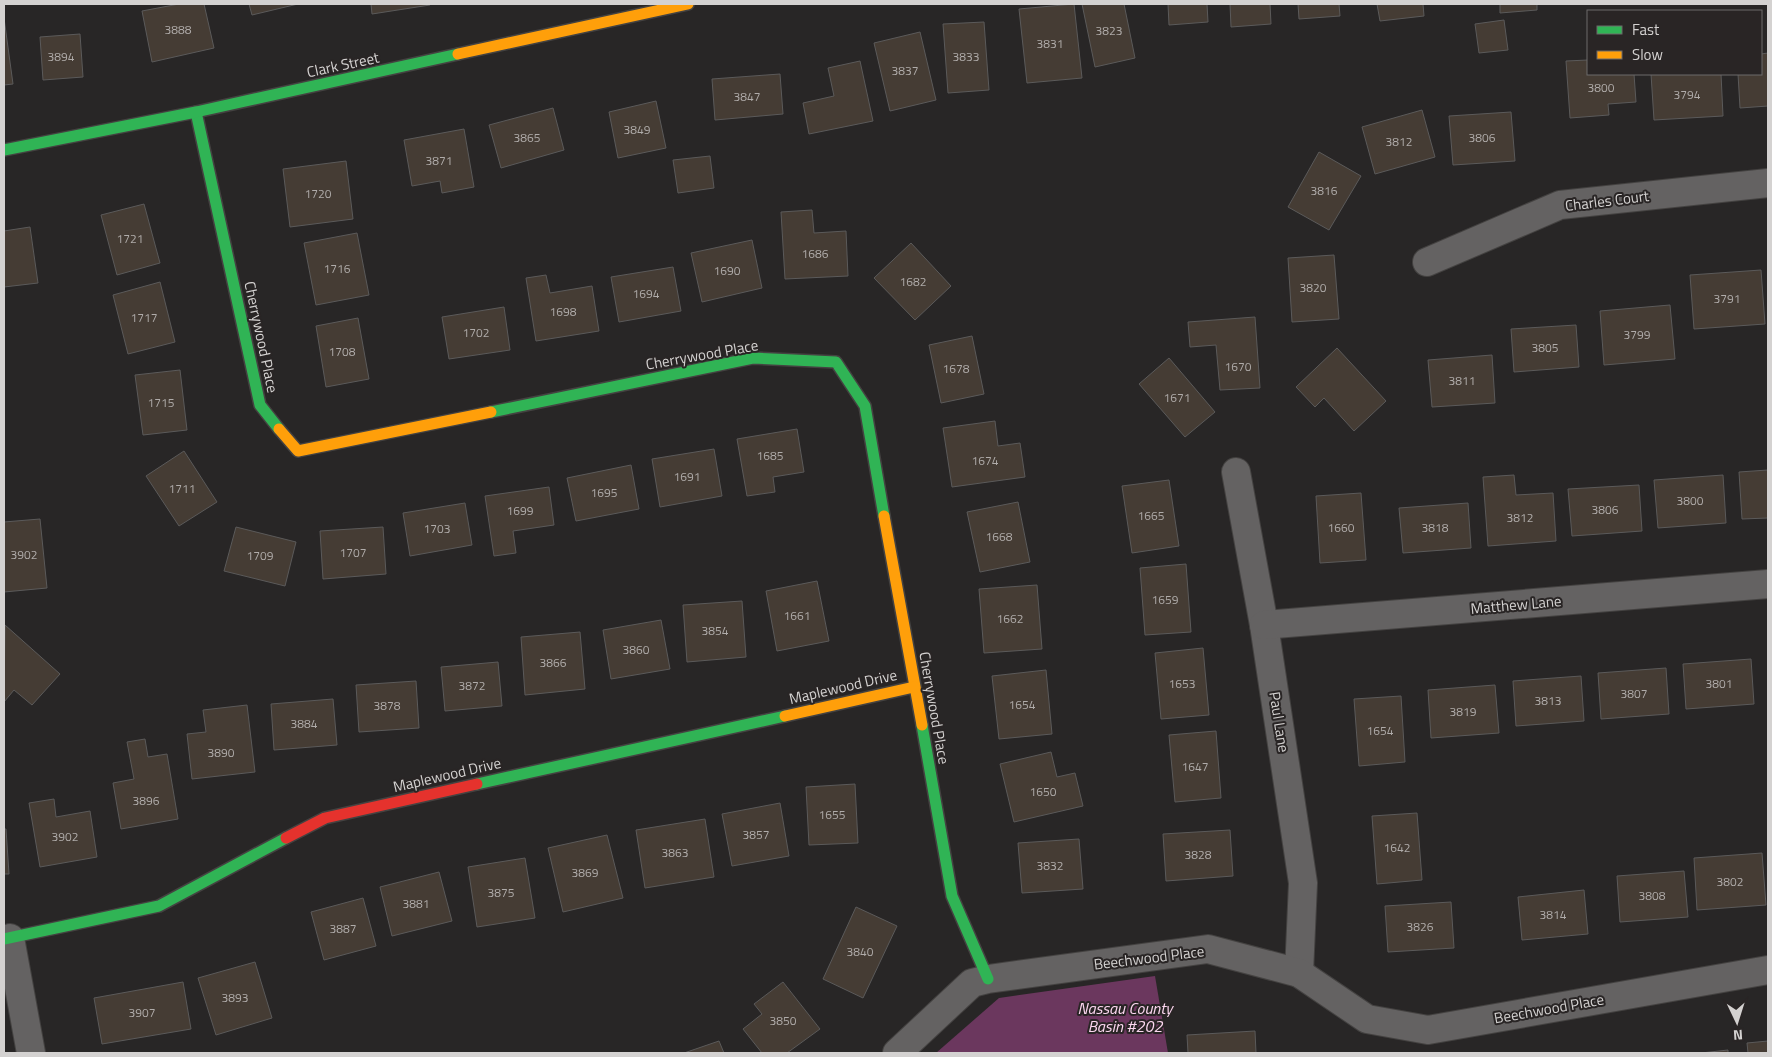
<svg xmlns="http://www.w3.org/2000/svg" width="1772" height="1057" viewBox="0 0 1772 1057" font-family="'Titillium Web',sans-serif">
<rect width="100%" height="100%" fill="#282626"/>
<polygon fill="#6b375e" points="1155,976 1168,1053 936,1053 999,998"/>
<g fill="#453c34" stroke="#5b5a5a">
<polygon points="179,4 204,4 214,48 152,62 142,11"/>
<polygon points="249,4 298,4 252,15"/>
<polygon points="371,4 429,4 430,5 372,14"/>
<polygon points="1074,4 1082,78 1027,83 1019,9"/>
<polygon points="1082,4 1124,4 1135,58 1095,67"/>
<polygon points="1168,4 1207,4 1208,22 1169,25"/>
<polygon points="1230,4 1270,4 1271,24 1231,27"/>
<polygon points="1298,4 1339,4 1340,16 1299,19"/>
<polygon points="1377,4 1423,4 1424,16 1380,21"/>
<polygon points="1500,4 1537,4 1537,10 1500,13"/>
<polygon points="4,18 13,84 4,85"/>
<polygon points="1504,20 1508,50 1479,53 1475,24"/>
<polygon points="984,22 989,90 948,93 943,24"/>
<polygon points="920,32 936,100 890,111 874,43"/>
<polygon points="80,34 83,77 43,80 40,37"/>
<polygon points="1768,53 1768,106 1740,108 1738,74 1761,74 1761,54"/>
<polygon points="1588,60 1588,74 1634,74 1636,102 1608,104 1609,115 1570,118 1566,61"/>
<polygon points="860,61 873,121 809,134 803,103 834,96 828,68"/>
<polygon points="780,74 783,114 715,120 712,79"/>
<polygon points="1651,74 1721,74 1723,116 1654,120"/>
<polygon points="656,101 666,148 618,158 609,112"/>
<polygon points="553,108 564,150 501,168 489,125"/>
<polygon points="1422,110 1435,157 1375,174 1362,127"/>
<polygon points="1511,112 1515,161 1453,165 1449,116"/>
<polygon points="464,129 474,187 442,193 440,181 412,186 404,140"/>
<polygon points="1319,152 1361,176 1329,230 1288,207"/>
<polygon points="710,156 714,188 678,193 673,160"/>
<polygon points="346,161 353,219 290,227 283,169"/>
<polygon points="144,204 160,263 117,275 101,215"/>
<polygon points="812,210 814,233 846,231 848,276 785,279 781,212"/>
<polygon points="30,227 38,283 4,287 4,231"/>
<polygon points="357,233 369,295 316,305 304,243"/>
<polygon points="752,240 762,288 702,302 691,253"/>
<polygon points="911,243 951,286 915,320 874,278"/>
<polygon points="1334,255 1339,319 1292,322 1288,258"/>
<polygon points="673,267 681,311 619,322 611,277"/>
<polygon points="1761,270 1765,324 1694,329 1690,275"/>
<polygon points="546,275 550,293 592,286 599,331 536,341 526,278"/>
<polygon points="160,282 175,342 128,354 113,295"/>
<polygon points="1670,305 1675,359 1604,365 1600,311"/>
<polygon points="504,307 510,350 449,359 442,317"/>
<polygon points="1255,317 1260,388 1220,390 1216,345 1190,347 1188,322"/>
<polygon points="358,318 369,379 326,387 316,326"/>
<polygon points="1576,325 1579,367 1514,372 1511,329"/>
<polygon points="972,336 984,394 941,403 929,345"/>
<polygon points="1337,348 1386,401 1354,431 1324,398 1315,407 1296,387"/>
<polygon points="1492,355 1495,403 1432,407 1428,360"/>
<polygon points="1169,358 1215,412 1185,437 1139,384"/>
<polygon points="180,370 187,430 143,435 135,375"/>
<polygon points="995,421 998,446 1020,443 1025,477 952,487 943,428"/>
<polygon points="797,429 804,472 773,477 775,492 747,496 737,439"/>
<polygon points="714,449 722,496 660,507 652,459"/>
<polygon points="184,451 217,502 179,526 146,476"/>
<polygon points="631,465 639,509 576,521 567,478"/>
<polygon points="1768,470 1768,518 1742,519 1739,472"/>
<polygon points="1514,475 1516,495 1553,493 1556,541 1488,546 1483,477"/>
<polygon points="1723,475 1726,523 1658,528 1654,480"/>
<polygon points="1169,480 1179,546 1132,553 1122,486"/>
<polygon points="1639,485 1642,531 1572,536 1568,489"/>
<polygon points="549,487 554,525 513,531 516,553 494,556 485,496"/>
<polygon points="1361,493 1366,560 1320,563 1316,496"/>
<polygon points="1018,502 1030,562 980,572 967,512"/>
<polygon points="465,503 472,545 410,556 403,513"/>
<polygon points="1468,503 1471,548 1403,553 1399,508"/>
<polygon points="40,519 47,588 4,592 4,522"/>
<polygon points="236,527 296,542 285,586 224,571"/>
<polygon points="383,527 386,574 323,579 320,531"/>
<polygon points="1186,564 1191,632 1145,635 1140,568"/>
<polygon points="817,581 829,641 777,651 766,591"/>
<polygon points="1037,585 1042,649 984,653 979,589"/>
<polygon points="742,601 746,657 687,662 683,605"/>
<polygon points="661,620 670,669 611,679 603,630"/>
<polygon points="5,625 60,674 32,705 14,690 4,702"/>
<polygon points="580,632 585,689 525,695 521,637"/>
<polygon points="1203,648 1209,715 1161,719 1155,653"/>
<polygon points="1751,659 1754,704 1686,709 1683,664"/>
<polygon points="498,662 502,706 445,711 441,667"/>
<polygon points="1666,668 1669,714 1601,719 1598,673"/>
<polygon points="1046,670 1052,734 999,739 992,676"/>
<polygon points="1581,676 1584,721 1516,726 1513,681"/>
<polygon points="416,681 419,728 359,732 356,685"/>
<polygon points="1495,685 1499,733 1431,738 1428,690"/>
<polygon points="1401,696 1405,762 1359,766 1354,699"/>
<polygon points="333,699 337,745 274,750 271,704"/>
<polygon points="247,705 255,772 192,779 187,734 206,732 203,710"/>
<polygon points="1216,731 1221,798 1175,802 1169,735"/>
<polygon points="145,739 148,757 167,754 178,819 121,829 113,783 134,779 127,742"/>
<polygon points="1051,752 1057,777 1075,773 1083,806 1014,822 1000,764"/>
<polygon points="855,784 858,843 809,845 806,787"/>
<polygon points="54,799 56,817 90,811 97,857 40,867 29,803"/>
<polygon points="780,803 789,856 732,866 722,814"/>
<polygon points="1417,813 1422,880 1377,884 1372,816"/>
<polygon points="705,819 714,877 645,888 636,830"/>
<polygon points="4,829 6,829 9,874 4,874"/>
<polygon points="1230,830 1233,876 1166,881 1163,834"/>
<polygon points="607,835 623,898 563,912 548,848"/>
<polygon points="1079,839 1083,889 1022,893 1018,843"/>
<polygon points="1762,853 1766,905 1697,910 1694,858"/>
<polygon points="525,858 535,918 477,927 468,867"/>
<polygon points="1684,871 1688,917 1620,922 1617,876"/>
<polygon points="439,872 452,921 392,936 380,887"/>
<polygon points="1584,890 1588,934 1522,940 1518,897"/>
<polygon points="363,898 376,946 324,960 311,912"/>
<polygon points="1451,902 1454,948 1388,952 1385,906"/>
<polygon points="856,907 897,926 863,998 823,979"/>
<polygon points="255,962 272,1018 216,1035 198,978"/>
<polygon points="183,982 191,1029 102,1044 94,998"/>
<polygon points="783,982 820,1029 787,1053 762,1053 743,1029 762,1014 754,1004"/>
<polygon points="1255,1031 1256,1053 1188,1053 1187,1035"/>
<polygon points="719,1041 724,1053 684,1053"/>
<polygon points="1768,1041 1768,1053 1748,1053 1747,1043"/>
<polygon points="1728,1050 1728,1053 1701,1053"/>
</g>
<g fill="none" stroke-linecap="round" stroke-linejoin="round">
<g stroke="#444241" stroke-width="30">
<g id="street">
<polyline points="1427,262 1560,205 1768,183"/>
<polyline points="1236,472 1264,625 1303,883 1299,973"/>
<polyline points="1264,625 1768,584"/>
<polyline points="10,938 31,1053"/>
<polyline points="897,1053 972,983 988,979 1208,949 1299,973 1367,1019 1428,1030 1768,970"/>
</g>
</g>
<g stroke="#444241" stroke-width="14">
<g id="fast">
<polyline points="196,112 260,405 279,429"/>
<polyline points="4,150 196,112 458,54"/>
<polyline points="491,412 753,358 836,362 865,406 884,516"/>
<polyline points="922,725 952,896 988,979"/>
<polyline points="477,784 785,716"/>
<polyline points="4,939 159,906 286,838"/>
</g>
</g>
<g stroke="#444241" stroke-width="14">
<g id="slow">
<polyline points="458,54 688,4"/>
<polyline points="279,429 298,451 491,412"/>
<polyline points="884,516 922,725"/>
<polyline points="785,716 914,687"/>
</g>
</g>
<g stroke="#444241" stroke-width="14">
<polyline id="jam" points="286,838 325,818 477,784"/>
</g>
<use href="#street" stroke="#646262" stroke-width="28"/>
<use href="#fast" stroke="#30b455" stroke-width="11"/>
<use href="#slow" stroke="#ff9f0a" stroke-width="11"/>
<use href="#jam" stroke="#e5322d" stroke-width="11"/>
</g>
<g text-anchor="middle" stroke-width="4" stroke-linejoin="round" paint-order="stroke">
<g font-size="12" fill="#b0acaa">
<text x="178" y="34">3888</text>
<text x="1109" y="35">3823</text>
<text x="1050" y="48">3831</text>
<text x="61" y="61">3894</text>
<text x="966" y="61">3833</text>
<text x="905" y="75">3837</text>
<text x="1601" y="92">3800</text>
<text x="1687" y="99">3794</text>
<text x="747" y="101">3847</text>
<text x="637" y="134">3849</text>
<text x="527" y="142">3865</text>
<text x="1482" y="142">3806</text>
<text x="1399" y="146">3812</text>
<text x="439" y="165">3871</text>
<text x="1324" y="195">3816</text>
<text x="318" y="198">1720</text>
<text x="130" y="243">1721</text>
<text x="815" y="258">1686</text>
<text x="337" y="273">1716</text>
<text x="727" y="275">1690</text>
<text x="913" y="286">1682</text>
<text x="1313" y="292">3820</text>
<text x="646" y="298">1694</text>
<text x="1727" y="303">3791</text>
<text x="563" y="316">1698</text>
<text x="144" y="322">1717</text>
<text x="476" y="337">1702</text>
<text x="1637" y="339">3799</text>
<text x="1545" y="352">3805</text>
<text x="342" y="356">1708</text>
<text x="1238" y="371">1670</text>
<text x="956" y="373">1678</text>
<text x="1462" y="385">3811</text>
<text x="1177" y="402">1671</text>
<text x="161" y="407">1715</text>
<text x="770" y="460">1685</text>
<text x="985" y="465">1674</text>
<text x="687" y="481">1691</text>
<text x="182" y="493">1711</text>
<text x="604" y="497">1695</text>
<text x="1690" y="505">3800</text>
<text x="1605" y="514">3806</text>
<text x="520" y="515">1699</text>
<text x="1151" y="520">1665</text>
<text x="1520" y="522">3812</text>
<text x="1341" y="532">1660</text>
<text x="1435" y="532">3818</text>
<text x="437" y="533">1703</text>
<text x="999" y="541">1668</text>
<text x="353" y="557">1707</text>
<text x="24" y="559">3902</text>
<text x="260" y="560">1709</text>
<text x="1165" y="604">1659</text>
<text x="797" y="620">1661</text>
<text x="1010" y="623">1662</text>
<text x="715" y="635">3854</text>
<text x="636" y="654">3860</text>
<text x="553" y="667">3866</text>
<text x="1182" y="688">1653</text>
<text x="1719" y="688">3801</text>
<text x="472" y="690">3872</text>
<text x="1634" y="698">3807</text>
<text x="1548" y="705">3813</text>
<text x="1022" y="709">1654</text>
<text x="387" y="710">3878</text>
<text x="1463" y="716">3819</text>
<text x="304" y="728">3884</text>
<text x="1380" y="735">1654</text>
<text x="221" y="757">3890</text>
<text x="1195" y="771">1647</text>
<text x="1043" y="796">1650</text>
<text x="146" y="805">3896</text>
<text x="832" y="819">1655</text>
<text x="756" y="839">3857</text>
<text x="65" y="841">3902</text>
<text x="1397" y="852">1642</text>
<text x="675" y="857">3863</text>
<text x="1198" y="859">3828</text>
<text x="1050" y="870">3832</text>
<text x="585" y="877">3869</text>
<text x="1730" y="886">3802</text>
<text x="501" y="897">3875</text>
<text x="1652" y="900">3808</text>
<text x="416" y="908">3881</text>
<text x="1553" y="919">3814</text>
<text x="1420" y="931">3826</text>
<text x="343" y="933">3887</text>
<text x="860" y="956">3840</text>
<text x="235" y="1002">3893</text>
<text x="142" y="1017">3907</text>
<text x="783" y="1025">3850</text>
</g>
<g font-size="15" fill="#d4d2d1" stroke="#292525">
<text transform="translate(343 65) rotate(-12)" y="5">Clark Street</text>
<text transform="translate(1607 201) rotate(-7)" y="5">Charles Court</text>
<text transform="translate(261 337) rotate(78)" y="5">Cherrywood Place</text>
<text transform="translate(702 355) rotate(-10)" y="5">Cherrywood Place</text>
<text transform="translate(1516 605) rotate(-5)" y="5">Matthew Lane</text>
<text transform="translate(843 687) rotate(-13)" y="5">Maplewood Drive</text>
<text transform="translate(934 708) rotate(80)" y="5">Cherrywood Place</text>
<text transform="translate(1279 722) rotate(81)" y="5">Paul Lane</text>
<text transform="translate(447 775) rotate(-13)" y="5">Maplewood Drive</text>
<text transform="translate(1149 958) rotate(-7)" y="5">Beechwood Place</text>
<text transform="translate(1549 1009) rotate(-10)" y="5">Beechwood Place</text>
</g>
<g font-size="16" font-style="italic" fill="#fcd7f0" stroke="#292525">
<text x="1125" y="1014">Nassau County<tspan x="1125" dy="18">Basin #202</tspan></text>
</g>
</g>
<rect width="1772" height="1057" fill="none" stroke="#d4d2d1" stroke-width="10"/>
<rect x="1587" y="10" width="175" height="65" fill="#292525" stroke="#6d6a6a"/>
<rect x="1597" y="26" width="25" height="8" fill="#30b455" stroke="#6d6a6a"/>
<text x="1632" y="35" font-size="15" fill="#d4d2d1">Fast</text>
<rect x="1597" y="51" width="25" height="8" fill="#ff9f0a" stroke="#6d6a6a"/>
<text x="1632" y="60" font-size="15" fill="#d4d2d1">Slow</text>
<g transform="translate(1737 1022) rotate(176)" stroke="#292525" stroke-width="4" paint-order="stroke">
<path d="M0-4L9 19L0 12L-9 19Z" fill="#d4d2d1"/>
<text y="-8" font-size="14" font-weight="bold" text-anchor="middle" fill="#d4d2d1">N</text>
</g>
</svg>
